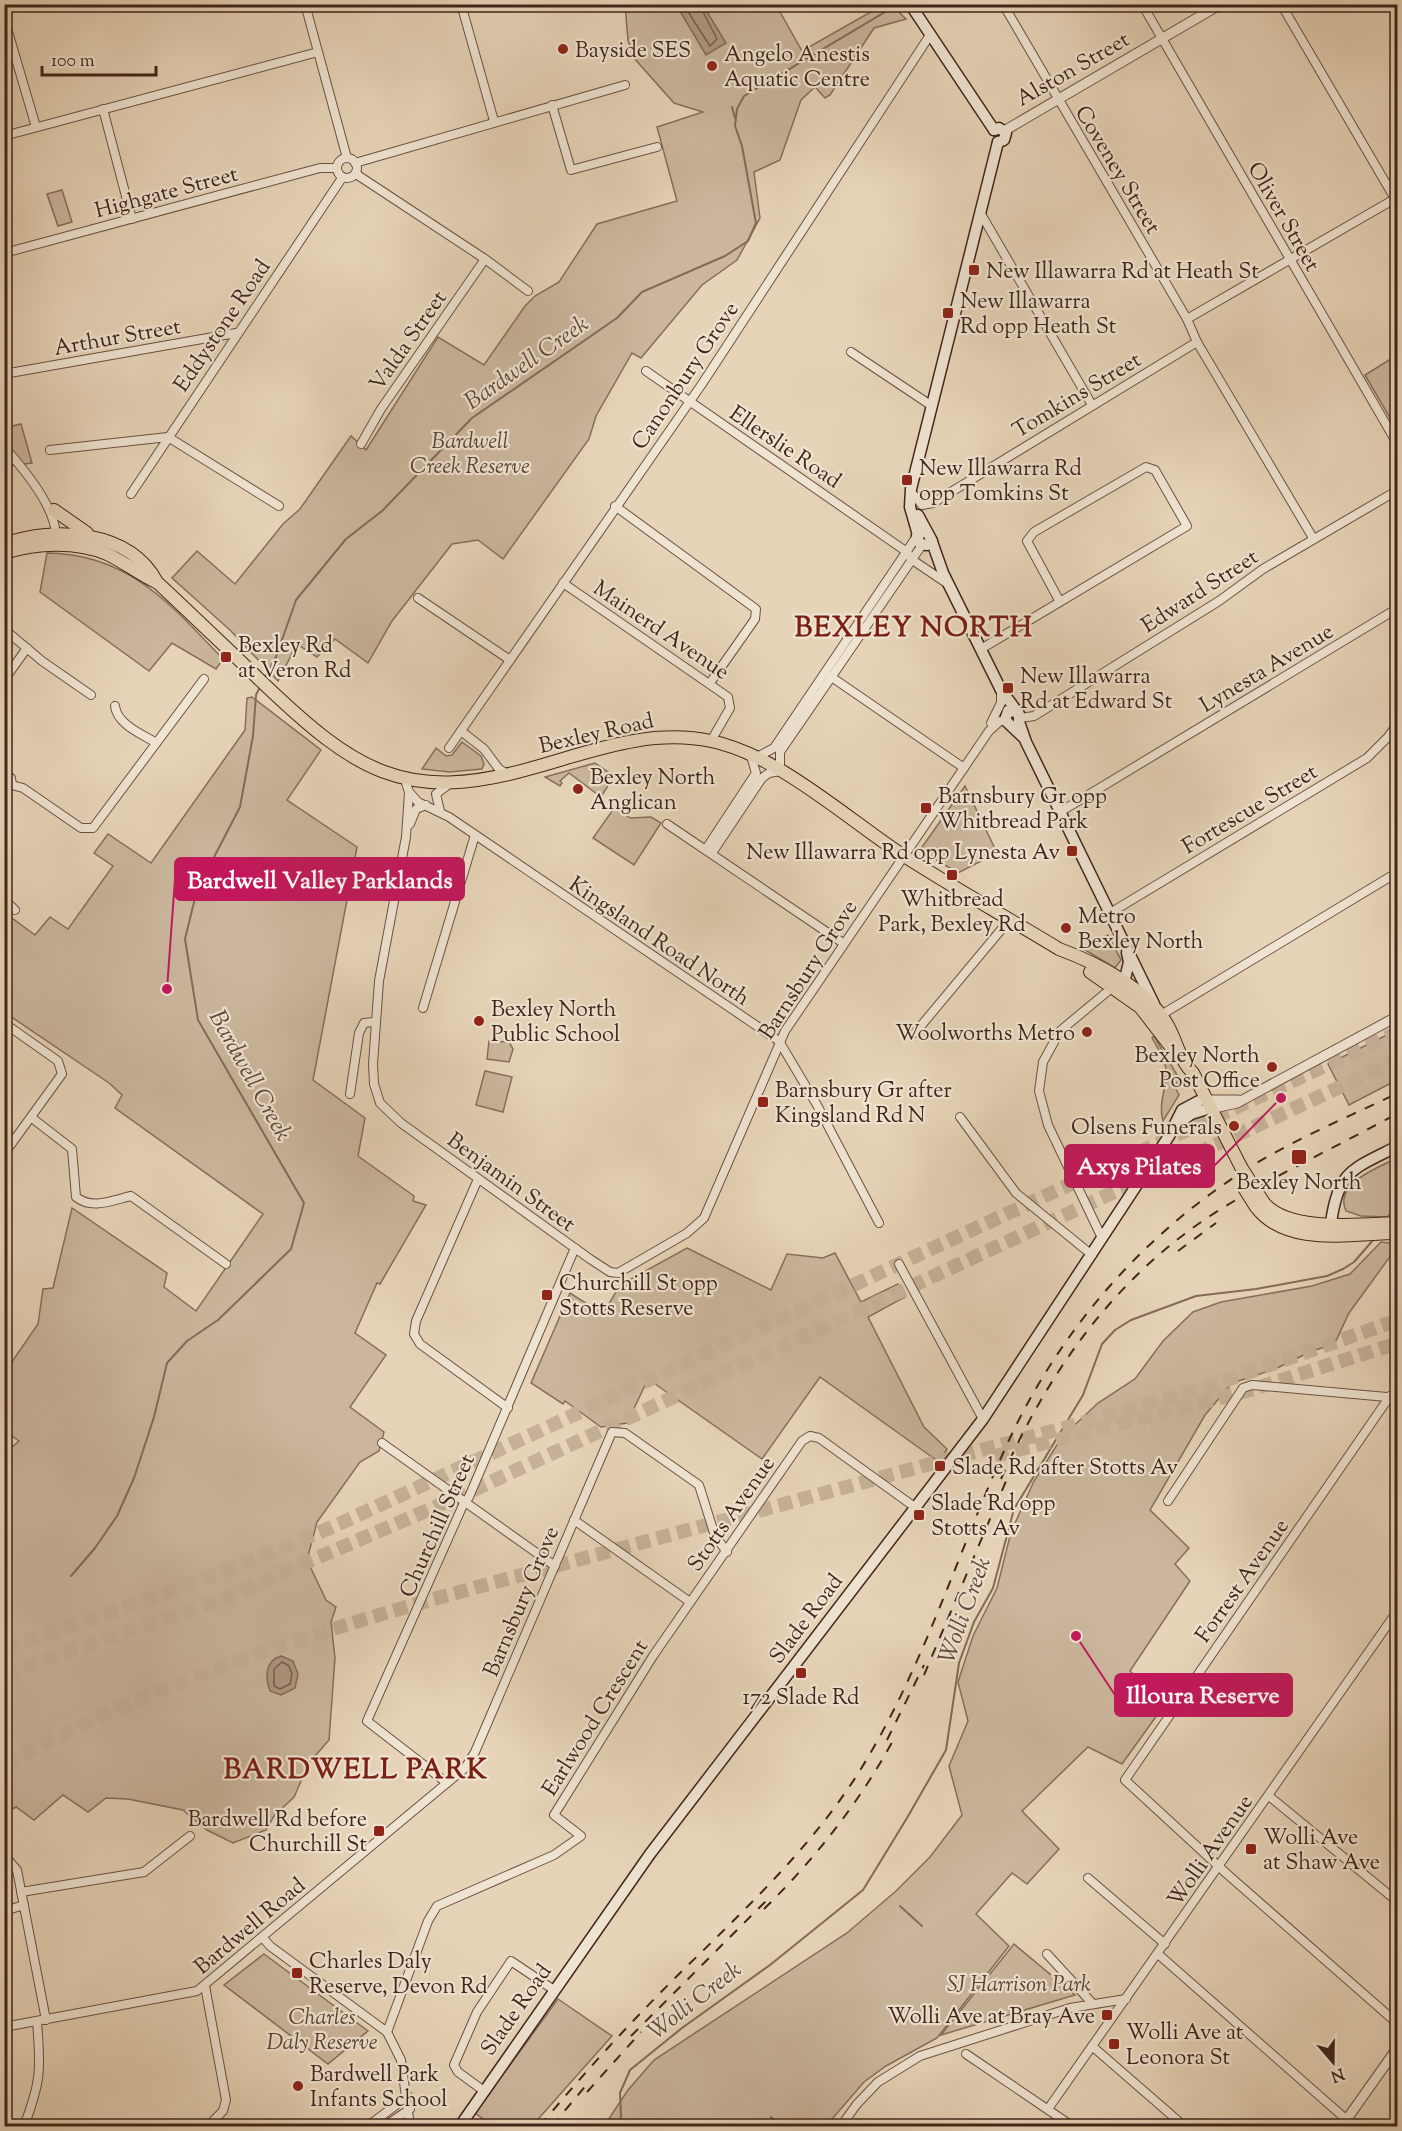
<svg xmlns="http://www.w3.org/2000/svg" width="1402" height="2131" viewBox="0 0 1402 2131" font-family="'Sorts Mill Goudy',serif">
<rect width="100%" height="100%" fill="#e7d4b8"/>
<filter id="stains"><feTurbulence type="fractalNoise" baseFrequency=".00333" numOctaves="4"/><feColorMatrix values="0 0 0 0 .2 0 0 0 0 .09 0 0 0 0 .02 0 0 0 .5 -.17"/></filter>
<radialGradient id="worn" r=".72"><stop offset=".6" stop-color="#630" stop-opacity="0"/><stop offset="1" stop-color="#630" stop-opacity=".3"/></radialGradient>
<g fill="#cbb69d" stroke="#866e5c" stroke-width="1.5">
<polygon points="625,5 771,5 780,12 802,51 883,5 892,5 906,19 874,28 830,95 825,98 815,87 801,100 780,160 754,172 760,218 737,260 702,285 641,358 632,353 596,416 589,439 503,559 478,540 452,544 392,621 368,663 335,639 317,657 297,644 278,681 231,631 172,578 197,551 235,584 283,524 300,509 351,436 366,450 438,337 484,365 525,306 535,296 559,282 597,224 677,201 657,127 703,112 674,103 634,58 628,40"/>
<polygon points="62,190 72,222 58,226 47,194"/>
<polygon points="1397,355 1397,430 1365,375"/>
<polygon points="4,414 8,427 21,424 32,463 7,466 5,469"/>
<path d="M47,553C129,554 170,604 223,659L216,669L172,643L149,671L40,592Z"/>
<polygon points="252,697 321,750 287,800 357,847 313,1080 365,1118 358,1156 414,1196 413,1201 426,1205 380,1284 377,1283 355,1333 386,1355 350,1407 384,1432 379,1451 360,1462 317,1522 307,1560 326,1600 336,1607 331,1622 335,1658 329,1740 309,1763 294,1797 274,1816 266,1830 233,1843 207,1830 183,1810 128,1799 106,1798 88,1812 63,1795 34,1820 16,1807 5,1813 4,1454 19,1441 5,1431 5,1372 38,1324 43,1289 53,1288 72,1208 167,1273 164,1287 196,1311 263,1214 115,1108 122,1095 109,1083 4,1012 5,967 7,963 5,961 5,913 35,935 50,917 68,929 113,866 94,853 108,834 151,863 245,730 247,698"/>
<polygon points="462,742 481,756 484,764 482,769 449,772 422,769 436,748 446,756 452,755"/>
<polygon points="595,763 614,776 601,797 569,773 560,781 562,783 560,786 545,777"/>
<polygon points="965,786 997,853 958,873 920,850"/>
<polygon points="615,807 630,818 651,817 661,823 634,865 593,838"/>
<polygon points="1108,935 1121,960 1115,968 1082,948"/>
<polygon points="1397,1030 1397,1080 1349,1105 1328,1064"/>
<path d="M1154,1036L1180,1080L1174,1085L1179,1095L1163,1121C1158,1103 1166,1091 1166,1074C1167,1061 1158,1049 1152,1038Z"/>
<polygon points="489,1041 509,1042 513,1049 509,1062 487,1059"/>
<polygon points="485,1071 512,1077 503,1112 476,1105"/>
<path d="M1397,1158V1206L1387,1217L1361,1216L1346,1211C1333,1183 1380,1167 1397,1158Z"/>
<polygon points="1381,1242 1397,1244 1397,1247 1349,1313 1334,1345 1314,1350 1275,1369 1232,1383 1205,1415 1150,1510 1189,1548 1175,1564 1190,1581 1130,1671 1165,1704 1122,1764 1088,1747 1022,1811 1059,1849 1027,1884 1012,1873 976,1914 1009,1946 937,2038 886,2066 864,2082 826,2126 604,2126 628,2090 654,2060 847,1933 896,1891 930,1857 962,1815 949,1766 968,1721 958,1682 973,1636 997,1588 1011,1532 1034,1481 1062,1437 1098,1403 1135,1379 1163,1341 1193,1312 1221,1302 1312,1286 1350,1274"/>
<polygon points="687,1248 771,1290 787,1254 823,1258 835,1253 861,1302 898,1284 905,1297 868,1317 924,1427 947,1449 939,1462 820,1377 762,1459 648,1379 627,1423 601,1427 565,1401 563,1404 531,1383 570,1293 603,1314 620,1285"/>
<polygon points="1014,1944 1075,1995 941,2035"/>
<polygon points="264,1954 368,2031 328,2064 224,1985"/>
<polygon points="558,1999 612,2036 532,2126 493,2126 475,2113"/>
</g>
<g fill="#af9882" stroke="#836a58" stroke-width="1.5">
<polygon points="679,5 703,5 726,43 706,55 677,6"/>
<path d="M281,1656L293,1661L298,1674L295,1688L281,1695L270,1691C265,1677 265,1661 281,1656Z"/>
</g>
<g fill="none" stroke-linecap="round" stroke-linejoin="round">
<g stroke="#785e4e" stroke-width="1.5">
<polyline points="683,4 710,46 717,39 699,4"/>
<polygon points="282,1662 289,1666 292,1674 290,1684 280,1689 274,1686 274,1669"/>
</g>
<g stroke="#836a58" stroke-width="2">
<polyline points="732,107 735,118"/>
<polyline points="264,679 276,657 296,600 346,539 382,511 472,418 617,318 642,292 725,256 748,241 756,223 742,146 735,126 737,109 744,96 890,9"/>
<polyline points="71,1576 95,1548 117,1516 134,1478 154,1417 167,1363 187,1341 218,1320 291,1249 304,1203 198,1020 185,939 197,890 240,807 253,736 256,695 260,687"/>
<polyline points="900,1906 922,1926"/>
<polyline points="771,2117 781,2126"/>
<polyline points="618,2126 621,2117 620,2093 630,2070 682,2028 770,1965 863,1890 907,1818 946,1750 959,1663 974,1622 993,1588 1014,1509 1083,1395 1102,1344 1115,1330 1131,1320 1196,1296 1256,1289 1327,1276 1343,1269 1354,1262 1374,1239"/>
</g>
<g stroke="#c6b198" stroke-width="14" stroke-dasharray="14 7" stroke-linecap="butt">
<polyline points="995,1456 1250,1390 1398,1343"/>
<path d="M4,1648C119,1612 229,1571 339,1524L1398,1032"/>
<polyline points="4,1674 222,1599 465,1494 1398,1060"/>
<path d="M4,1765C195,1660 388,1611 596,1555C766,1509 937,1462 1108,1416L1201,1389L1398,1320"/>
</g>
<g stroke="#6b5142" stroke-width="10">
<g id="minor">
<polyline points="305,4 347,158"/>
<polyline points="461,4 494,121"/>
<polyline points="1003,4 1187,319 1197,342 1313,538"/>
<polyline points="1142,4 1398,445"/>
<polyline points="1281,4 1398,204"/>
<polyline points="4,18 36,127"/>
<polyline points="552,105 571,170 657,147"/>
<polyline points="103,109 132,219"/>
<polyline points="4,136 318,52"/>
<circle cx="347" cy="168" r="10"/>
<polyline points="355,163 625,85"/>
<polyline points="356,174 485,259 528,291"/>
<polyline points="981,214 1092,405"/>
<polyline points="4,253 320,168 337,168"/>
<polyline points="1187,319 1398,197"/>
<polyline points="851,352 932,406"/>
<polyline points="646,371 907,552 911,559 945,582"/>
<polyline points="4,374 236,333"/>
<polyline points="361,444 381,409 485,259"/>
<path d="M4,447C23,468 57,509 56,538"/>
<polyline points="50,450 168,437 279,506"/>
<polyline points="131,494 342,178"/>
<polyline points="915,496 922,505 933,503 1197,342"/>
<polyline points="615,506 756,609 755,619 710,683"/>
<polyline points="563,583 728,697 730,708 711,741"/>
<polyline points="418,598 510,660"/>
<polyline points="4,629 42,661 91,695"/>
<polyline points="981,649 1187,526 1155,470 1146,467 1034,532 1027,541 1060,602"/>
<polyline points="830,676 964,768"/>
<polyline points="4,680 27,648"/>
<path d="M115,706C117,724 141,734 155,742"/>
<polyline points="1020,718 1034,716 1219,601 1263,569 1398,490"/>
<polyline points="991,723 1001,703 1001,691"/>
<polyline points="461,731 484,749 499,769 507,774"/>
<polyline points="449,748 702,384 930,35"/>
<polyline points="757,757 774,748 917,536"/>
<polyline points="4,776 11,778 12,785"/>
<polyline points="404,777 409,792 406,837 379,981 373,1064 374,1084 380,1103 401,1123 590,1259 610,1272 618,1273 687,1233 704,1218 785,1031 989,731 1000,721 1005,721"/>
<polyline points="12,785 23,788 81,828 93,828 204,679"/>
<polyline points="4,788 12,785"/>
<polyline points="409,792 418,802 449,817 779,1041 817,1105 879,1223"/>
<polyline points="440,811 436,794 449,784"/>
<polyline points="1060,812 1398,608"/>
<polyline points="410,824 416,809 426,805"/>
<polyline points="667,824 843,943"/>
<polyline points="706,849 756,773 751,756"/>
<polyline points="712,853 762,778 769,773 780,771 780,752 922,545"/>
<polyline points="4,899 15,910"/>
<polyline points="1110,913 1367,758 1388,737 1398,723"/>
<polyline points="423,1008 475,835"/>
<polyline points="1161,1015 1398,872"/>
<polyline points="4,1023 58,1061 62,1074 4,1154"/>
<polyline points="915,1033 1010,919"/>
<polyline points="350,1094 359,1033 364,1023 374,1022"/>
<polyline points="960,1117 1016,1193 1092,1255"/>
<path d="M32,1118L72,1149L76,1197C92,1210 113,1200 131,1196L226,1264"/>
<polyline points="478,1179 416,1321 414,1334 420,1344 508,1408"/>
<polyline points="1102,1238 1048,1125 1039,1091 1043,1062 1060,1031 1114,986"/>
<polyline points="899,1264 983,1419"/>
<polyline points="1390,1396 1125,1780 1227,1874 1398,2024"/>
<polyline points="382,1443 555,1566"/>
<polyline points="1168,1501 1243,1388 1252,1385 1398,1398"/>
<polyline points="574,1520 690,1602"/>
<polyline points="447,1783 367,1721 463,1505 469,1497 575,1248"/>
<polyline points="1269,1796 1398,1902"/>
<polyline points="4,1855 17,1870 46,2020"/>
<polyline points="1088,1878 1165,1944"/>
<polyline points="21,1892 144,1872 190,1836"/>
<polyline points="4,1911 24,1905"/>
<polyline points="263,1938 270,1946 387,2032 401,2060 410,2126"/>
<polyline points="1047,1954 1093,2004"/>
<polyline points="1158,1954 1347,2120"/>
<polyline points="205,1986 226,2100 223,2111 208,2126"/>
<polyline points="4,2027 197,1991 465,1768 475,1752 612,1432 625,1433 699,1485 715,1536 727,1552"/>
<polyline points="387,2032 428,1921 437,1906 554,1855 581,1836 554,1815 653,1656 802,1441 810,1436 819,1438 916,1508"/>
<polyline points="1092,2046 1184,2126"/>
<polyline points="966,2054 1072,2126"/>
<polyline points="484,2091 458,2072 454,2065 477,2012 511,1961 554,1990"/>
<polyline points="1048,2109 1398,1610"/>
<path d="M24,2126C41,2082 41,2069 37,2022"/>
<polyline points="368,2126 408,2096"/>
<polyline points="385,2126 410,2109"/>
<polyline points="841,2126 857,2104 878,2082 920,2056 1070,2008 1126,1999"/>
</g>
</g>
<g stroke="#6b5142" stroke-width="11">
<g id="tertiary">
<polyline points="1004,131 1221,4"/>
<polyline points="1205,1100 1238,1100"/>
<polyline points="1210,1109 1237,1103 1398,1016"/>
<polyline points="1342,2126 1398,2047"/>
</g>
</g>
<g stroke="#42251a" stroke-width="13">
<g id="secondary">
<polyline points="910,4 994,130"/>
<polyline points="994,130 999,128 1006,133 1004,140 998,142"/>
<polyline points="918,515 931,539 943,573 1001,690 1019,714 1019,722"/>
<polyline points="922,532 917,536 920,544 927,545 932,541"/>
<polyline points="918,535 910,507 911,489 998,142"/>
<polyline points="1017,712 1008,711 1005,720 1023,737"/>
<polyline points="1019,722 1026,742 1154,1004"/>
<polyline points="1123,987 1129,962 1127,953"/>
<polyline points="1178,1124 1191,1114 1204,1110"/>
<path d="M1331,1223C1338,1170 1353,1169 1398,1146"/>
<polyline points="460,2126 650,1854 983,1419 1169,1136 1182,1110 1199,1101"/>
</g>
</g>
<g stroke="#42251a" stroke-width="14">
<g id="primary">
<polyline points="54,510 87,533"/>
<path d="M4,544C55,526 129,530 157,582C193,616 228,649 263,683C353,769 404,805 532,768C590,752 649,728 711,741C775,754 843,815 898,852C950,886 1005,916 1059,949C1097,963 1146,988 1167,1024C1177,1041 1179,1060 1193,1073L1241,1167"/>
<path d="M4,553C37,543 75,541 107,554C124,562 139,574 156,582"/>
<polyline points="1090,972 1140,1007 1171,1047"/>
<path d="M1264,1203C1290,1233 1361,1224 1398,1223"/>
<path d="M1256,1207C1287,1248 1353,1233 1398,1233"/>
</g>
</g>
<use href="#minor" stroke="#efe3d1" stroke-width="8"/>
<use href="#tertiary" stroke="#efe3d1" stroke-width="9"/>
<use href="#secondary" stroke="#efe3d1" stroke-width="10"/>
<use href="#primary" stroke="#e7d4b8" stroke-width="12"/>
<g stroke="#42251a" stroke-width="2" stroke-dasharray="10 10" stroke-linecap="butt">
<polyline points="1178,1251 1216,1223"/>
<path d="M1001,1479C1047,1374 1113,1280 1210,1216C1270,1177 1335,1148 1398,1113"/>
<polyline points="924,1675 1009,1474"/>
<polyline points="887,1740 924,1665"/>
<path d="M764,1909C816,1858 862,1799 896,1735"/>
<polyline points="631,2036 767,1900"/>
<polyline points="587,2092 641,2032"/>
<path d="M540,2126C582,2075 627,2026 675,1978C740,1914 809,1851 859,1772C921,1673 956,1558 1004,1451C1057,1332 1144,1232 1255,1164C1300,1137 1350,1116 1398,1093"/>
<polyline points="552,2126 588,2083"/>
</g>
<g stroke="#42251a" stroke-width="14" stroke-linecap="butt">
<g id="primary-bridge">
<polyline points="1241,1167 1264,1203"/>
<polyline points="1244,1188 1256,1207"/>
</g>
</g>
<use href="#primary-bridge" stroke="#e7d4b8" stroke-width="12"/>
</g>
<g fill="#8f2418" stroke="#efe3d1" stroke-width="2">
<circle cx="563" cy="49" r="6"/>
<circle cx="712" cy="66" r="6"/>
<rect x="968" y="264" width="12" height="12" rx="3"/>
<rect x="942" y="307" width="12" height="12" rx="3"/>
<rect x="901" y="474" width="12" height="12" rx="3"/>
<rect x="220" y="651" width="12" height="12" rx="3"/>
<rect x="1002" y="682" width="12" height="12" rx="3"/>
<circle cx="578" cy="789" r="6"/>
<rect x="920" y="802" width="12" height="12" rx="3"/>
<rect x="1066" y="845" width="12" height="12" rx="3"/>
<rect x="946" y="869" width="12" height="12" rx="3"/>
<circle cx="1066" cy="928" r="6"/>
<circle cx="479" cy="1021" r="6"/>
<circle cx="1087" cy="1032" r="6"/>
<circle cx="1272" cy="1067" r="6"/>
<rect x="757" y="1096" width="12" height="12" rx="3"/>
<circle cx="1234" cy="1126" r="6"/>
<rect x="1291" y="1149" width="16" height="16" rx="3"/>
<rect x="541" y="1289" width="12" height="12" rx="3"/>
<rect x="934" y="1460" width="12" height="12" rx="3"/>
<rect x="913" y="1509" width="12" height="12" rx="3"/>
<rect x="795" y="1667" width="12" height="12" rx="3"/>
<rect x="373" y="1825" width="12" height="12" rx="3"/>
<rect x="1245" y="1843" width="12" height="12" rx="3"/>
<rect x="291" y="1967" width="12" height="12" rx="3"/>
<rect x="1101" y="2009" width="12" height="12" rx="3"/>
<rect x="1108" y="2038" width="12" height="12" rx="3"/>
<circle cx="298" cy="2086" r="6"/>
</g>
<g text-anchor="middle" stroke-width="4.5" stroke-linejoin="round" paint-order="stroke">
<g font-size="22" fill="#42251a" stroke="#efe3d1" text-anchor="start">
<text x="575" y="57">Bayside SES</text>
<text x="724" y="61">Angelo Anestis<tspan x="724" dy="25">Aquatic Centre</tspan></text>
<text x="986" y="278">New Illawarra Rd at Heath St</text>
<text x="960" y="308">New Illawarra<tspan x="960" dy="25">Rd opp Heath St</tspan></text>
<text x="919" y="475">New Illawarra Rd<tspan x="919" dy="25">opp Tomkins St</tspan></text>
<text x="238" y="652">Bexley Rd<tspan x="238" dy="25">at Veron Rd</tspan></text>
<text x="1020" y="683">New Illawarra<tspan x="1020" dy="25">Rd at Edward St</tspan></text>
<text x="590" y="784">Bexley North<tspan x="590" dy="25">Anglican</tspan></text>
<text x="938" y="803">Barnsbury Gr opp<tspan x="938" dy="25">Whitbread Park</tspan></text>
<text x="1060" y="859" text-anchor="end">New Illawarra Rd opp Lynesta Av</text>
<text x="952" y="906" text-anchor="middle">Whitbread<tspan x="952" dy="25">Park, Bexley Rd</tspan></text>
<text x="1078" y="923">Metro<tspan x="1078" dy="25">Bexley North</tspan></text>
<text x="491" y="1016">Bexley North<tspan x="491" dy="25">Public School</tspan></text>
<text x="1075" y="1040" text-anchor="end">Woolworths Metro</text>
<text x="1260" y="1062" text-anchor="end">Bexley North<tspan x="1260" dy="25">Post Office</tspan></text>
<text x="775" y="1097">Barnsbury Gr after<tspan x="775" dy="25">Kingsland Rd N</tspan></text>
<text x="1222" y="1134" text-anchor="end">Olsens Funerals</text>
<text x="1299" y="1189" text-anchor="middle">Bexley North</text>
<text x="559" y="1290">Churchill St opp<tspan x="559" dy="25">Stotts Reserve</tspan></text>
<text x="952" y="1474">Slade Rd after Stotts Av</text>
<text x="931" y="1510">Slade Rd opp<tspan x="931" dy="25">Stotts Av</tspan></text>
<text x="801" y="1704" text-anchor="middle">172 Slade Rd</text>
<text x="367" y="1826" text-anchor="end">Bardwell Rd before<tspan x="367" dy="25">Churchill St</tspan></text>
<text x="1263" y="1844">Wolli Ave<tspan x="1263" dy="25">at Shaw Ave</tspan></text>
<text x="309" y="1968">Charles Daly<tspan x="309" dy="25">Reserve, Devon Rd</tspan></text>
<text x="1095" y="2023" text-anchor="end">Wolli Ave at Bray Ave</text>
<text x="1126" y="2039">Wolli Ave at<tspan x="1126" dy="25">Leonora St</tspan></text>
<text x="310" y="2081">Bardwell Park<tspan x="310" dy="25">Infants School</tspan></text>
</g>
<g font-size="22" fill="#42251a" stroke="#efe3d1">
<text transform="translate(1072 68) rotate(-30)" y="8">Alston Street</text>
<text transform="translate(1119 169) rotate(59)" y="8">Coveney Street</text>
<text transform="translate(166 191) rotate(-15)" y="8">Highgate Street</text>
<text transform="translate(1285 216) rotate(60)" y="8">Oliver Street</text>
<text transform="translate(221 325) rotate(-56)" y="8">Eddystone Road</text>
<text transform="translate(117 336) rotate(-10)" y="8">Arthur Street</text>
<text transform="translate(407 340) rotate(-55)" y="8">Valda Street</text>
<text transform="translate(684 375) rotate(-56)" y="8">Canonbury Grove</text>
<text transform="translate(1076 394) rotate(-31)" y="8">Tomkins Street</text>
<text transform="translate(786 446) rotate(34)" y="8">Ellerslie Road</text>
<text transform="translate(1199 590) rotate(-33)" y="8">Edward Street</text>
<text transform="translate(662 629) rotate(34)" y="8">Mainerd Avenue</text>
<text transform="translate(1266 667) rotate(-31)" y="8">Lynesta Avenue</text>
<text transform="translate(596 732) rotate(-13)" y="8">Bexley Road</text>
<text transform="translate(1249 808) rotate(-31)" y="8">Fortescue Street</text>
<text transform="translate(660 940) rotate(34)" y="8">Kingsland Road North</text>
<text transform="translate(807 969) rotate(-57)" y="8">Barnsbury Grove</text>
<text transform="translate(512 1181) rotate(36)" y="8">Benjamin Street</text>
<text transform="translate(730 1513) rotate(-55)" y="8">Stotts Avenue</text>
<text transform="translate(436 1525) rotate(-66)" y="8">Churchill Street</text>
<text transform="translate(1241 1580) rotate(-55)" y="8">Forrest Avenue</text>
<text transform="translate(520 1601) rotate(-67)" y="8">Barnsbury Grove</text>
<text transform="translate(805 1618) rotate(-53)" y="8">Slade Road</text>
<text transform="translate(594 1717) rotate(-58)" y="8">Earlwood Crescent</text>
<text transform="translate(1209 1850) rotate(-55)" y="8">Wolli Avenue</text>
<text transform="translate(249 1925) rotate(-40)" y="8">Bardwell Road</text>
<text transform="translate(515 2009) rotate(-55)" y="8">Slade Road</text>
</g>
<g font-size="22" font-style="italic" fill="#5d4234" stroke="#efe3d1">
<text x="470" y="448">Bardwell<tspan x="470" dy="25">Creek Reserve</tspan></text>
<text x="1019" y="1991">SJ Harrison Park</text>
<text x="322" y="2024">Charles<tspan x="322" dy="25">Daly Reserve</tspan></text>
</g>
<g font-size="24" font-style="italic" fill="#634839" stroke="#efe3d1">
<text transform="translate(526 362) rotate(-35)" y="8">Bardwell Creek</text>
<text transform="translate(251 1075) rotate(61)" y="8">Bardwell Creek</text>
<text transform="translate(964 1610) rotate(-70)" y="8">Wolli Creek</text>
<text transform="translate(694 2000) rotate(-38)" y="8">Wolli Creek</text>
</g>
<g font-size="28" font-weight="bold" letter-spacing="1.5" fill="#7a1f14" stroke="#efe3d1">
<text x="914" y="636">BEXLEY NORTH</text>
<text x="356" y="1778">BARDWELL PARK</text>
</g>
</g>
<path fill="none" stroke="#c2185b" stroke-width="2" d="M167 989L175 879M1281 1098L1214 1166M1076 1636L1115 1695"/>
<g fill="#c2185b" stroke="#efe3d1" stroke-width="2">
<circle cx="167" cy="989" r="6"/>
<circle cx="1281" cy="1098" r="6"/>
<circle cx="1076" cy="1636" r="6"/>
</g>
<g fill="#c2185b" stroke="#c2185b" stroke-width="2">
<rect x="175" y="858" width="289" height="42" rx="6"/>
<rect x="1065" y="1145" width="149" height="42" rx="6"/>
<rect x="1115" y="1674" width="177" height="42" rx="6"/>
</g>
<g font-size="24" text-anchor="middle" font-weight="bold" fill="#fff">
<text x="320" y="888">Bardwell Valley Parklands</text>
<text x="1139" y="1174">Axys Pilates</text>
<text x="1203" y="1703">Illoura Reserve</text>
</g>
<rect width="1402" height="2131" fill="none" stroke="#e7d4b8" stroke-width="24"/>
<rect x="6" y="6" width="1390" height="2119" fill="none" stroke="#42251a" stroke-width="3"/>
<rect x="12" y="12" width="1378" height="2107" fill="none" stroke="#42251a" stroke-width="1.5"/>
<g transform="translate(1333 2062) rotate(160)" stroke="#efe3d1" stroke-width="4.5" paint-order="stroke">
<path d="M0-4.5L10 22L0 15L-10 22Z" fill="#42251a"/>
<text y="-9" font-size="16" font-weight="bold" text-anchor="middle" fill="#42251a">N</text>
</g>
<path d="M42 66v9h114v-9" fill="none" stroke="#42251a" stroke-width="3"/>
<text x="51" y="66" font-size="18" fill="#42251a" stroke="#efe3d1" stroke-width="4.5" paint-order="stroke">100 m</text>
<rect width="100%" height="100%" filter="url(#stains)"/>
<rect width="100%" height="100%" fill="url(#worn)"/>
</svg>
